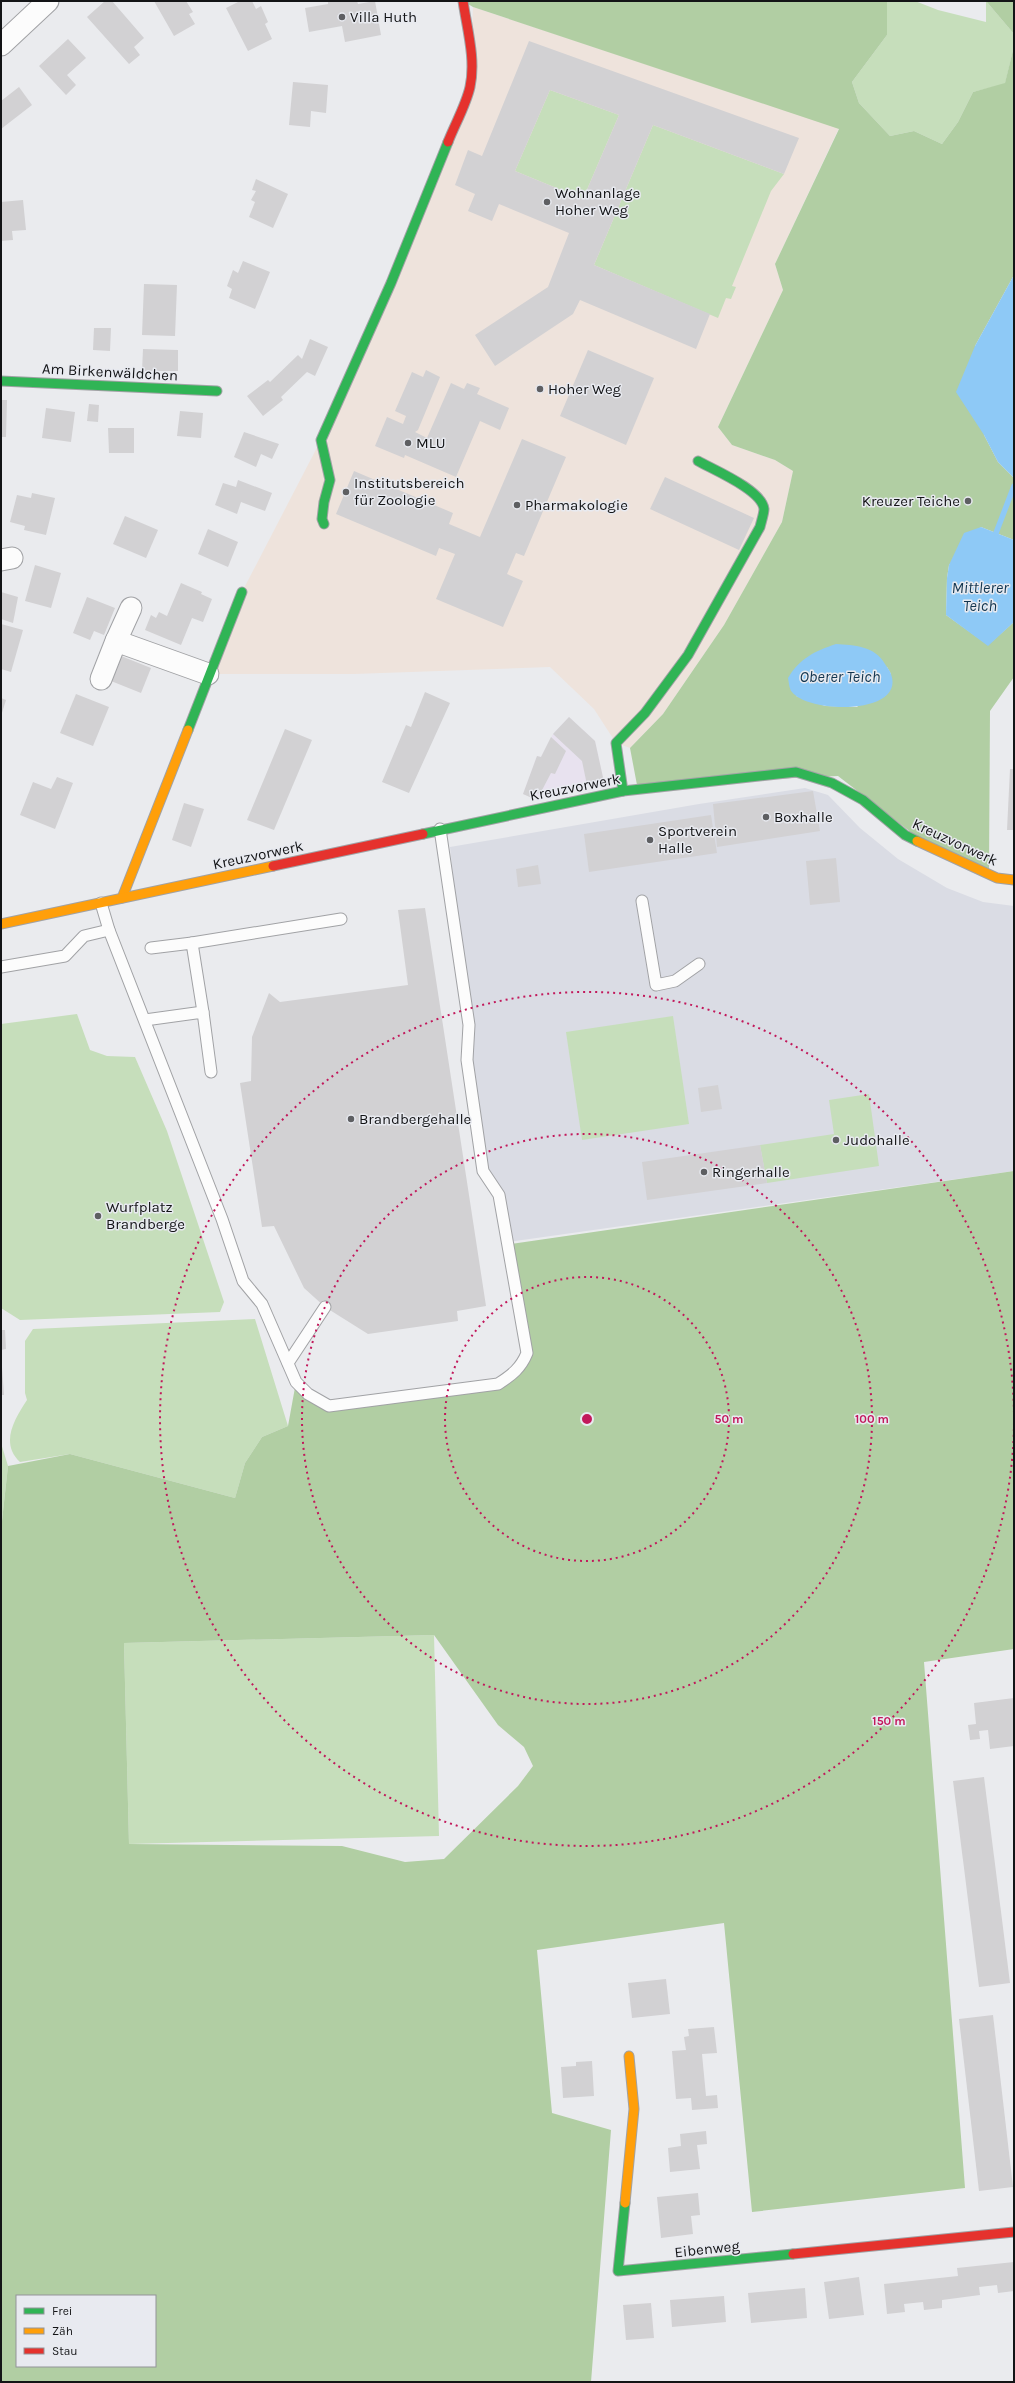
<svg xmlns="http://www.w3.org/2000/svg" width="1015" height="2383" viewBox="0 0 1015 2383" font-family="Karla,sans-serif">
<rect width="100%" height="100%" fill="#eaebee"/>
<polygon fill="#dadce4" points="805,788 828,795 860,828 898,859 947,888 983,902 1014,906 1014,1171 508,1242 499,1195 483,1171 467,1060 469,1025 450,847 699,804"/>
<polygon fill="#e8e2ef" points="569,717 595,741 604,782 532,798 523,794 537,756 541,757 553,734"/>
<polygon fill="#eee3dc" points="473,7 839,128 775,264 783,290 718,427 732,445 775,460 793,471 782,522 724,625 663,714 630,748 616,743 594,709 550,667 354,674 208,674 242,592 324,434 470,88"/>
<g fill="#c6debb">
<polygon points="887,1 915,1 938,10 986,22 986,1 1014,34 1014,46 1005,84 973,92 958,122 942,144 914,131 890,136 859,103 852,82 887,35"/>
<polygon points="550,90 619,115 583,199 515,171"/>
<polygon points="653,125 784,174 771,191 732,286 736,287 731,299 726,298 718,318 594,265"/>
<polygon points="77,1014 90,1050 107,1056 135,1057 167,1131 224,1302 220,1312 20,1320 1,1308 1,1024"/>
<polygon points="673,1016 689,1124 582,1140 566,1032"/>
<polygon points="869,1094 879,1166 767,1183 760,1145 834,1134 829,1100"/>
<path d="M255,1319L288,1426L262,1437L245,1463L235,1498L70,1454L20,1462C0,1443 14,1420 27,1400L25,1393V1341L33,1329Z"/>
<polygon points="1,1443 8,1466 1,1530"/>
<polygon points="434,1635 439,1836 129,1844 124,1643"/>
</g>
<g fill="#b1cea3" fill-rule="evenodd">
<path d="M463,1H887V35L852,82L859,103L890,136L914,131L942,144L958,122L973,92L1005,83L1014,46V275L975,346L984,435L998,462L1014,478V540L981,527L949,565L947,578L946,615L988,645L1014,622V677L990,711L989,870L916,836L838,776L637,785L630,748L663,714L724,625L782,522L793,471L775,460L732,445L718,427L783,290L775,264L839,129L473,7ZM887,667L891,674L857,707L825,706L796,696Z"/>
<polygon points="986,1 1014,1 1014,34"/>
<path d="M1014,1171V1649L924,1662L965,2188L752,2212L724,1923L537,1950L552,2113L611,2130L591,2382H1V1530L8,1466L70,1454L235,1498L245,1463L262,1437L288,1426L296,1382L329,1406L498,1384L527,1353L511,1244ZM434,1635L498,1725L524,1747L533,1766L518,1786L444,1859L405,1862L342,1846L129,1844L124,1643ZM17,2296H155V2366H17Z"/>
</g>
<g fill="#8ec9f6">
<polygon points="1014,275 1014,478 998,462 984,435 956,392 975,346"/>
<polygon points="981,527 1014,540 1014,622 988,646 946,615 947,578 949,565 964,533"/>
<path d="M836,644C854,645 875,646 885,664C887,667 890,671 891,674C906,715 809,714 792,692C789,689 789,682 788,678C800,658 815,651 836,644Z"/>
</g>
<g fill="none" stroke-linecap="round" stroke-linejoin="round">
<polyline stroke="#8ec9f6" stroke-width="5.5" points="996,533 1014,486"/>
</g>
<g fill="#d2d1d3" fill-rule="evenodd">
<polygon points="105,1 112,1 144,38 134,47 140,55 129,64 87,17"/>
<polygon points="154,1 186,1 193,12 189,14 195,24 174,36"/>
<polygon points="240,1 252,1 256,9 261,6 268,22 265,24 272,39 248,51 226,8"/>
<polygon points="328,1 357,1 358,4 375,1 381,35 345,42 342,26 309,32 305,8 328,4"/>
<polygon points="68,39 86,58 67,75 76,85 66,95 39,66"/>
<path d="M529,41L799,138L784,174L653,125L594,265L710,314L696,349L580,300L573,314L495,366L475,335L548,287L569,233L499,204L492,221L468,211L475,194L455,185L468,150L482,156ZM550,90L619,115L583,199L515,171Z"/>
<polygon points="293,82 328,85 326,113 311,111 310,127 289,125"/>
<polygon points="19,87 32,105 1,129 1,101"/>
<polygon points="256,179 288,194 273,228 249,217 255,202 251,200 256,191 252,190"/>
<polygon points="23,200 26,230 12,231 13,240 1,241 1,202"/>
<polygon points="243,261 270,272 255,309 229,298 232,289 227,286 233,270 238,273"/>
<polygon points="144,284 177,285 175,336 142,335"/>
<polygon points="94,328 111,328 110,351 93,350"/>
<polygon points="310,339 328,347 315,376 307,372 281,397 283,400 263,416 247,396 268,380 270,382 298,355 302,359"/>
<polygon points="143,349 178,350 178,371 142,371"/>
<polygon points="588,350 654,378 626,445 560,416"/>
<polygon points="426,370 440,377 418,430 415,432 427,438 451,383 464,389 467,383 480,388 477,394 509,408 500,430 480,421 456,477 405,455 404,458 375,446 387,417 403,424 406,416 395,411 412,372 423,377"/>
<polygon points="1,400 7,400 6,437 1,437"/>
<polygon points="89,404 99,405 98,422 87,421"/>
<polygon points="46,408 75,412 71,442 42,438"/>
<polygon points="180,411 203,413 201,438 177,436"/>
<polygon points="108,428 134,428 134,453 109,453"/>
<polygon points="244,432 279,444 272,459 261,454 256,467 234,457"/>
<polygon points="522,439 566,457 524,556 516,553 507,574 523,581 503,627 436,599 455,554 439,548 436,556 336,514 354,471 453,513 449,524 480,537"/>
<polygon points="665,477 754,518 739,550 650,509"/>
<polygon points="238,480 272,493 265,511 241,502 237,514 215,505 223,483 236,487"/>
<polygon points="32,493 55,498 46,535 24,530 25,526 10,522 17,495 31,498"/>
<polygon points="125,516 158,530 146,558 113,544"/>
<polygon points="208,529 238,542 228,567 198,554"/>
<polygon points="35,565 61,573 51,608 25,601"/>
<polygon points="181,583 202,592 201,594 212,599 203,622 192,618 181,645 145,630 151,615 156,618 159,612 167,616"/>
<polygon points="1,592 18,597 13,623 1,619"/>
<polygon points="87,597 115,608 104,635 94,631 90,640 73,633"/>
<polygon points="1,624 23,630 11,672 1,669"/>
<polygon points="121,656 151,668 141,693 111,681"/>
<polygon points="425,692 450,703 409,793 382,782 406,725 411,727"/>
<polygon points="76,694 109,707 93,746 60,733"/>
<polygon points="1,698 6,700 1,716"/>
<polygon points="569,717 595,741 604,782 587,785 582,761 553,734"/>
<polygon points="285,729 312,740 274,830 247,820"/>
<polygon points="551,737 566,751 555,774 551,773 540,794 534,792 532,798 523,794 537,756 541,757"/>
<polygon points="1010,769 1014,769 1014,830 1007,830"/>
<polygon points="57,777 73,783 55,829 20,815 33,782 51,789"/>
<polygon points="813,791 820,831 717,847 713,804"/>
<polygon points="184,803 204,809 191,847 172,840"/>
<polygon points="711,815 717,853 589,872 584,834"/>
<polygon points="836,858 840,902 810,905 806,861"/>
<polygon points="538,865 541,884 518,887 516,869"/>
<polygon points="425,908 486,1306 457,1311 458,1321 368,1334 325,1307 304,1288 274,1226 262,1227 240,1083 251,1081 252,1037 269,993 280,1002 408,985 398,910"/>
<polygon points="718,1085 722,1109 701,1112 698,1088"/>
<polygon points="760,1145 767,1183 647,1200 642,1162"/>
<polygon points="1,1330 5,1330 6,1349 1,1350"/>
<polygon points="1,1367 2,1367 4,1395 1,1395"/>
<polygon points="1014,1698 1014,1746 990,1749 988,1730 979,1731 980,1739 970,1740 968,1725 976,1724 974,1703"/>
<polygon points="984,1777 1010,1983 979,1987 953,1781"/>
<polygon points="666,1979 670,2014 632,2018 628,1983"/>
<polygon points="993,2015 1013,2187 979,2191 959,2019"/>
<polygon points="714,2027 717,2053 702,2054 706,2096 717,2095 718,2108 692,2110 691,2098 676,2099 672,2051 686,2050 684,2037 689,2036 688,2029"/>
<polygon points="592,2061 594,2096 563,2098 561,2067 576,2066 576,2062"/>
<polygon points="706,2131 707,2144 697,2145 700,2169 670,2172 668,2148 681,2146 680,2134"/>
<polygon points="698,2193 700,2215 691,2216 693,2234 661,2238 657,2197"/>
<polygon points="1014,2262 1014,2291 998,2293 997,2285 979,2287 980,2295 942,2300 942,2308 924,2310 923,2302 904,2304 905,2312 887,2314 884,2284 958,2276 957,2268"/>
<polygon points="859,2277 864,2315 829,2319 824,2282"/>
<polygon points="805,2288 807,2318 751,2323 748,2293"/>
<polygon points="724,2296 726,2322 672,2327 670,2300"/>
<polygon points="651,2303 654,2338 626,2340 623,2305"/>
</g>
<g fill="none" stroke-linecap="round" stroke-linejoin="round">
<g stroke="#a1a2a5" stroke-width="13">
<g id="lane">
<polyline points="642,901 656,985 675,981 699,964"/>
<path d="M101,903L109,930L222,1219L243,1281L262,1304L296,1382L308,1394L329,1406L498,1384C512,1375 521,1368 527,1353L499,1195L483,1171L467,1060L469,1025L440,829"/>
<polyline points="192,943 341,919"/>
<polyline points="151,948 192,943 203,1012"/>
<polyline points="1,967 65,956 84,936 109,930"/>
<polyline points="145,1020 203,1012 211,1072"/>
<polyline points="288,1363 325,1307"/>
</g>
</g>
<g stroke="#a1a2a5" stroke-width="23">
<g id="street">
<polyline points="1,45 48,1"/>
<polyline points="1,560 12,558"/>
<polyline points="131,608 116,641 208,674"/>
<polyline points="101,679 116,641"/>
</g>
</g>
<g stroke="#a1a2a5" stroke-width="11">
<g id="fast">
<polyline points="1,381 217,391"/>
<polyline points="324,524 322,519 324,502 330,480 321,440 391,283 448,142"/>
<polyline points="188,730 242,592"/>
<path d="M623,791L616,743L645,713L688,655L760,527C761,522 764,514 764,509C762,490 714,470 698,461"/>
<polyline points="423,834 623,791 796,772 832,783 863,800 905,835 917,841"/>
<polyline points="625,2203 618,2271 793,2254"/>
</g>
</g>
<g stroke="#a1a2a5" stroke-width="11">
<g id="slow">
<polyline points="917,841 997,878 1014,880"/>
<polyline points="122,898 188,730"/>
<polyline points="1,924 273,866"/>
<polyline points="625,2203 634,2109 629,2056"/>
</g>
</g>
<g stroke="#a1a2a5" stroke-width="11">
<g id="jam">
<path d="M448,142C455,124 466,105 470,87C476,59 467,29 463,1"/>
<polyline points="273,866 423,834"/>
<polyline points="793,2254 1014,2232"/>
</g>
</g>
<use href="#lane" stroke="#fcfcfc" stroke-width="11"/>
<use href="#street" stroke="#fcfcfc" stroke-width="21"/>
<use href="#fast" stroke="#30b455" stroke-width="9"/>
<use href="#slow" stroke="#ff9f0a" stroke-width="9"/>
<use href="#jam" stroke="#e5322d" stroke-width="9"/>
</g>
<g fill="none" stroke="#c2185b" stroke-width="2" stroke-dasharray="2 4">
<circle cx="587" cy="1419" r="142"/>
<circle cx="587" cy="1419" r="285"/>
<path d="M1014 1423A427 427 0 1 1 1014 1415"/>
</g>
<g fill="#5e5f62" stroke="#e8eaf0" stroke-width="1.5">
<circle cx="342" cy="17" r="4"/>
<circle cx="547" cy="202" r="4"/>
<circle cx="540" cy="389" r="4"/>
<circle cx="408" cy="443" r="4"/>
<circle cx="346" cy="492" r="4"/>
<circle cx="968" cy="501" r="4"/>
<circle cx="517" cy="505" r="4"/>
<circle cx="766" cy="817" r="4"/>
<circle cx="650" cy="840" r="4"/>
<circle cx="351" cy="1119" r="4"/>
<circle cx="836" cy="1140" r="4"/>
<circle cx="704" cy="1172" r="4"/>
<circle cx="98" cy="1216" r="4"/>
</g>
<g text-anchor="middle" stroke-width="3" stroke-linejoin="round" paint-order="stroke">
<g font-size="15" fill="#131416" stroke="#e8eaf0" text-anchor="start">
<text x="350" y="22">Villa Huth</text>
<text x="555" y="198">Wohnanlage<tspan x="555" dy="17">Hoher Weg</tspan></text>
<text x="548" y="394">Hoher Weg</text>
<text x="416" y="448">MLU</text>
<text x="354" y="488">Institutsbereich<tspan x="354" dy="17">für Zoologie</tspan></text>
<text x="960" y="506" text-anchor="end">Kreuzer Teiche</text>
<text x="525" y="510">Pharmakologie</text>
<text x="774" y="822">Boxhalle</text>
<text x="658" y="836">Sportverein<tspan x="658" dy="17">Halle</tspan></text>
<text x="359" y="1124">Brandbergehalle</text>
<text x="844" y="1145">Judohalle</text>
<text x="712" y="1177">Ringerhalle</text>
<text x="106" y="1212">Wurfplatz<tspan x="106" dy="17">Brandberge</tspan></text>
</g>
<g font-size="15" fill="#131416" stroke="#e8eaf0">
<text transform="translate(110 372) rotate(3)" y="5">Am Birkenwäldchen</text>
<text transform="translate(575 787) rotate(-11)" y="5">Kreuzvorwerk</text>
<text transform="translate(955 842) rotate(25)" y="5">Kreuzvorwerk</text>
<text transform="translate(258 855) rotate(-12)" y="5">Kreuzvorwerk</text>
<text transform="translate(707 2249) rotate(-6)" y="5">Eibenweg</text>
</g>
<g font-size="16" font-style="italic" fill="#12354f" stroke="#e8eaf0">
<text x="980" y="593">Mittlerer<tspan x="980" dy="18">Teich</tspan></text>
<text x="840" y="682">Oberer Teich</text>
</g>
</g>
<circle cx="587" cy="1419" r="6" fill="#c2185b" stroke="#e8eaf0" stroke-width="2"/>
<g font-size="12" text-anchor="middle" font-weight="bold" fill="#c2185b" stroke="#e8eaf0" stroke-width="3" stroke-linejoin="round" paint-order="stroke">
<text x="729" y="1423">50 m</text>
<text x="872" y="1423">100 m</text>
<text x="889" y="1725">150 m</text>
</g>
<rect width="1015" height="2383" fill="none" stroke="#131416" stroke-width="4"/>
<rect x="16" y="2295" width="140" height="72" fill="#e8eaf0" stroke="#939499"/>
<rect x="24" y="2308" width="20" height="6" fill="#30b455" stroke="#939499"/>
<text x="52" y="2315" font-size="12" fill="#131416">Frei</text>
<rect x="24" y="2328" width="20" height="6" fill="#ff9f0a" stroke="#939499"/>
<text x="52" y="2335" font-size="12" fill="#131416">Zäh</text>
<rect x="24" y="2348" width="20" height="6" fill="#e5322d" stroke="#939499"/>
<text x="52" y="2355" font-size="12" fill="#131416">Stau</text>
</svg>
